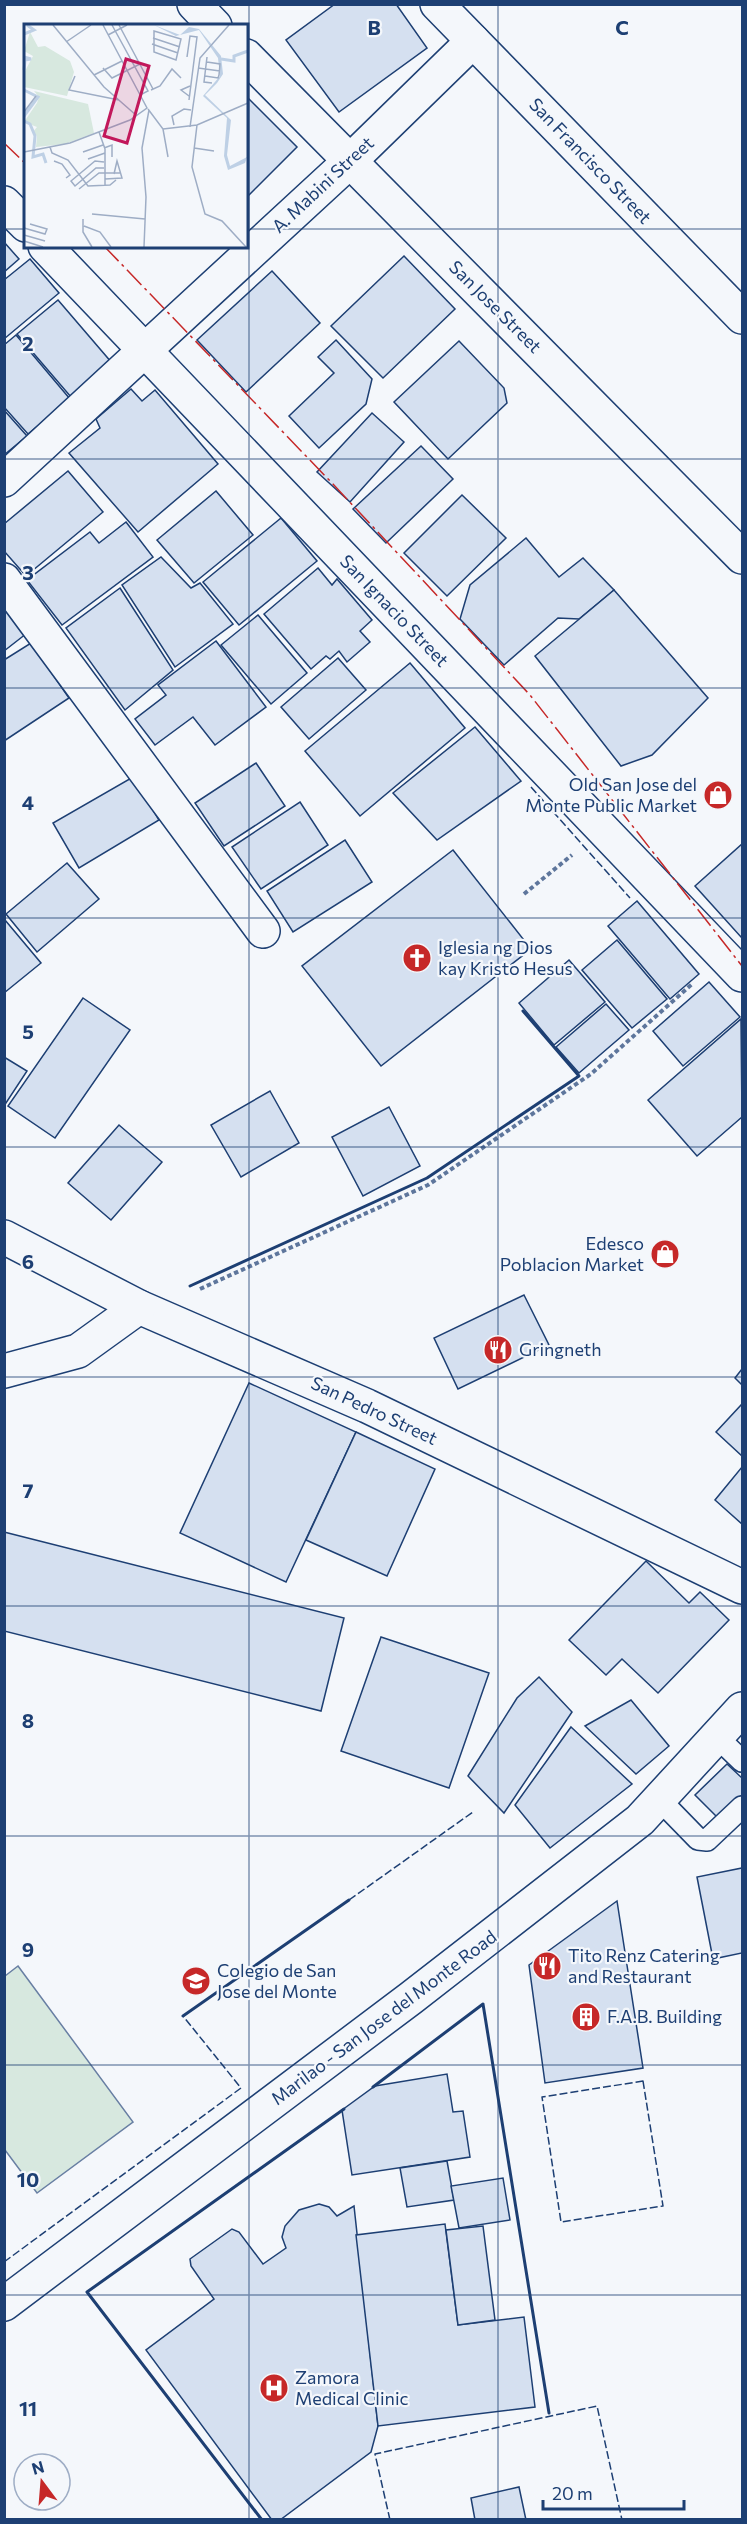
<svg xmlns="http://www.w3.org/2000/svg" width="747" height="2524" viewBox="0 0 747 2524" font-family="Commissioner,sans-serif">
<rect width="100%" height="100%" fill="#f4f7fb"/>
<polygon fill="#d7e8df" stroke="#687fa3" stroke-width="1.5" points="18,1966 133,2122 37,2193 5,2150 5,1976"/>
<g fill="#d5e0f0" stroke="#1d3f73" stroke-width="1.5">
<polygon points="335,4 396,4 427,48 339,112 286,40"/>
<polygon points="246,96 297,147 246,198"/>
<polygon points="4,242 19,259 4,272"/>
<polygon points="404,256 455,309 383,378 331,326"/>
<polygon points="30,259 59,293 4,339 4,280"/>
<polygon points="272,271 320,323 246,392 197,340"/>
<polygon points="58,300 112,363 71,397 17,334"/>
<polygon points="16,335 70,399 28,434 4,407 4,345"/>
<polygon points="336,340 372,379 366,404 319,448 289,416 334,373 318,357"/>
<polygon points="459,341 504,388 507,403 448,459 394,402"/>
<polygon points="131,389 142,401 155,390 218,464 138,532 69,453 100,428 96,419"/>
<polygon points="4,410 27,436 4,455"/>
<polygon points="372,413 404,442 350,502 317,472"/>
<polygon points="421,446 453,479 386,543 353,509"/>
<polygon points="68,471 103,512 26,576 4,551 4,524"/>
<polygon points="216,491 253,535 194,583 157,540"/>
<polygon points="462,495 506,538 447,596 404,553"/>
<polygon points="281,518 317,561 239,625 203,582"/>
<polygon points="126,522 153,557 62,625 27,580 90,532 99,543"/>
<polygon points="526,538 559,577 583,558 614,590 579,619 558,618 504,665 460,619 470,585"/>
<polygon points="161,557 191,588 200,583 233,624 175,667 122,585"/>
<polygon points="318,568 332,585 337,579 372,620 360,631 370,642 347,662 339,651 330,659 326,656 311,669 264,614"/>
<polygon points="120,588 173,670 125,710 66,628"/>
<polygon points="614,590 708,698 652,755 621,766 535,656"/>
<polygon points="4,597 31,630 4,651"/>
<polygon points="258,615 307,673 271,704 221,645"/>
<polygon points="216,641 266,707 215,745 193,717 155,745 135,719 166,695 158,685"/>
<polygon points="31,643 69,698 4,741 4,660"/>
<polygon points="338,658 366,690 309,739 281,707"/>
<polygon points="410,663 465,728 360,816 305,751"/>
<polygon points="475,727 521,781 437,840 393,793"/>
<polygon points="256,763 285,806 224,846 195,803"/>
<polygon points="133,777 159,820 79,868 53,823"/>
<polygon points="300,802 328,845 261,889 232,847"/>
<polygon points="345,840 372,882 293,932 267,891"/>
<polygon points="742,844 742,935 741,937 695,886"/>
<polygon points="453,850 531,949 381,1066 302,966"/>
<polygon points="67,863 99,899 37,952 6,914"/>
<polygon points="637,901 699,974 670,999 608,926"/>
<polygon points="5,920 41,963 4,993 4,920"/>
<polygon points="617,940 667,999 632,1028 582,970"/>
<polygon points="569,960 605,1002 554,1045 519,1003"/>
<polygon points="709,982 740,1017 683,1066 653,1031"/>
<polygon points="83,998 130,1030 55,1138 8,1106"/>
<polygon points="606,1004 629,1030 579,1073 556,1047"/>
<polygon points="741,1019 742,1117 697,1156 648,1100"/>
<polygon points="4,1057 27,1071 4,1106"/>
<polygon points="270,1091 299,1143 241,1177 211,1125"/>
<polygon points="389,1107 420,1166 363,1196 332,1137"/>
<polygon points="119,1125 162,1162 111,1220 68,1183"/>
<polygon points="524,1295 549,1345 458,1389 434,1338"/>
<polygon points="742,1369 742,1385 735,1378"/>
<polygon points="249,1383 356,1432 286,1582 180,1533"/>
<polygon points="742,1404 742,1456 716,1432"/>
<polygon points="356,1432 435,1469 387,1576 306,1540"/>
<polygon points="742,1467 742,1524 715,1500"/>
<polygon points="4,1532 344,1618 321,1711 4,1631"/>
<polygon points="646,1561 689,1603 700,1592 729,1620 658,1693 622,1659 606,1675 569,1640"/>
<polygon points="381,1637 489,1673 449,1788 341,1751"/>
<polygon points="539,1677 572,1712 504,1813 468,1776 517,1698"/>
<polygon points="631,1700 669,1746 636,1774 585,1726"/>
<polygon points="571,1727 632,1784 550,1848 515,1805"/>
<polygon points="727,1764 742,1778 742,1795 719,1819 695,1795"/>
<polygon points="742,1868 742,1953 713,1959 697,1877"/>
<polygon points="617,1901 643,2068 545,2083 529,1965"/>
<polygon points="447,2074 453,2112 463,2111 470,2157 352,2175 342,2110 375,2086"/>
<polygon points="447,2161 454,2200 407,2207 400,2168"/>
<polygon points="503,2178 510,2220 459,2228 451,2186"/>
<polygon points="319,2204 329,2207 337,2216 354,2206 378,2426 371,2452 280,2520 272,2520 146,2350 214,2299 191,2266 190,2259 232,2229 239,2232 263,2264 286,2248 282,2237 285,2226 299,2210"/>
<polygon points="445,2224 458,2325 524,2317 535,2407 378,2426 356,2235"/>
<polygon points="483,2226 495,2320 458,2325 446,2230"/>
<polygon points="519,2487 526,2520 475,2520 471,2498"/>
</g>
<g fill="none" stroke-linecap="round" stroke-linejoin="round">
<g stroke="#1d3f73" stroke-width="24">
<g id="lane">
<polyline points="717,1737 742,1761"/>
<polyline points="659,1799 698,1839 707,1840 742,1807"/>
</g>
</g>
<g stroke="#1d3f73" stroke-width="36">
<g id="street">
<polyline points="437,4 742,317"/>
<polyline points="4,480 350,161 473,41"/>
<polyline points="4,580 263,931"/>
<polyline points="4,1237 139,1307 367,1406 742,1587"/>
<polyline points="4,1371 78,1351 139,1307"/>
</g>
</g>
<g stroke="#1d3f73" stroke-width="36">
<g id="secondary">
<polyline points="194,4 215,26"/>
<polyline points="246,56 742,557"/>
<polyline points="4,203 26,225"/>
<polyline points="45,246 742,975"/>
<polyline points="4,2304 411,1998 640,1820 742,1709"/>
</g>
</g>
<g stroke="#5e769c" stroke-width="4" stroke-dasharray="4.5 3" stroke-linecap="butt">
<polyline points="524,894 572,855"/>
<polyline points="200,1289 428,1185 591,1074 692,984"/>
</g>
<use href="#lane" stroke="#f4f7fb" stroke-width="21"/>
<use href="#street" stroke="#f4f7fb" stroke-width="33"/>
<use href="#secondary" stroke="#f4f7fb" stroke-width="33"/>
<g stroke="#1d3f73" stroke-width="1.5" stroke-dasharray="8 3" stroke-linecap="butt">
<polyline points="531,787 630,898"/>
<polyline points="349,1900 473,1812"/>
<polygon points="643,2081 663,2206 561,2222 542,2097"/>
<polyline points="4,2262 241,2088 183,2016"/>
<polyline points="390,2520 375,2454 597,2406 622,2520"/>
</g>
<g stroke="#1d3f73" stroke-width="3">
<polyline points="190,1286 427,1178 579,1076 523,1011"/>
<polyline points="183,2016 349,1900"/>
<polyline points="373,2087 483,2004 549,2413"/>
<polyline points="262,2520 87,2292 344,2109"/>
</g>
<g stroke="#c62828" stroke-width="1.5" stroke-dasharray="21 4.5 3 4.5" stroke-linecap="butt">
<polyline points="4,143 26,164"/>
<polyline points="104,246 331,482 530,695 742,966"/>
</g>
</g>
<path fill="none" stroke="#1d3f73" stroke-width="1.5" stroke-opacity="0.55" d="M249,4V2520M498,4V2520M4,229H26M246,229H742M4,459H742M4,688H742M4,918H742M4,1147H742M4,1377H742M4,1606H742M4,1836H742M4,2065H742M4,2295H742"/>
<defs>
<g id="shop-disc" transform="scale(1.5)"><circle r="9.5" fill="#c62828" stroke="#f4f7fb"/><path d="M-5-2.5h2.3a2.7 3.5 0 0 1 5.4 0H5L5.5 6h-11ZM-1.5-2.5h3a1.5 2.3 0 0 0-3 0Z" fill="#fff"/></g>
<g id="church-disc" transform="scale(1.5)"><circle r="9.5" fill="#c62828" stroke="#f4f7fb"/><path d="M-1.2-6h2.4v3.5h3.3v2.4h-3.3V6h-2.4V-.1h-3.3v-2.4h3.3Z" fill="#fff"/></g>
<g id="restaurant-disc" transform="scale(1.5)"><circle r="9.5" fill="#c62828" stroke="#f4f7fb"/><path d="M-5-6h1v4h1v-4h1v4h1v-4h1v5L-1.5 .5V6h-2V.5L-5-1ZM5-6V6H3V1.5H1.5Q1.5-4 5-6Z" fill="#fff"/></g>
<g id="school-disc" transform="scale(1.5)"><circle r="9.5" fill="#c62828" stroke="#f4f7fb"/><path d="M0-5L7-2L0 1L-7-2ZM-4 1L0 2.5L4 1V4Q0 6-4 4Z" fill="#fff"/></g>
<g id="building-disc" transform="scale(1.5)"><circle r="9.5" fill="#c62828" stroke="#f4f7fb"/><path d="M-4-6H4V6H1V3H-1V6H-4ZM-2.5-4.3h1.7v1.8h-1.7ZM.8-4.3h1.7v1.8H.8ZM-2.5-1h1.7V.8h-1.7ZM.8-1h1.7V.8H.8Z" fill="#fff"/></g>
<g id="hospital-disc" transform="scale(1.5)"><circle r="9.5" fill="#c62828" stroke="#f4f7fb"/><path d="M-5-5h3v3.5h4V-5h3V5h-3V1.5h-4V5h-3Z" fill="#fff"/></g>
</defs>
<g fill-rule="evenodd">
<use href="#shop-disc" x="718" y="795"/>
<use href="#church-disc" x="417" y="958"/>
<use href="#shop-disc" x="665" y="1254"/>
<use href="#restaurant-disc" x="498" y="1350"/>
<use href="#restaurant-disc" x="547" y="1966"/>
<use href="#school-disc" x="196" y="1981"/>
<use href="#building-disc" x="586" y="2017"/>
<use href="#hospital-disc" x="274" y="2388"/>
</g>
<g text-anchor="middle" stroke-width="4.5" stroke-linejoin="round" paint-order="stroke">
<g font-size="18" fill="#1d3f73" stroke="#f4f7fb">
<text transform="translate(590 161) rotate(46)" y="6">San Francisco Street</text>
<text transform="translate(323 185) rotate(-43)" y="6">A. Mabini Street</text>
<text transform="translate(495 307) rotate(45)" y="6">San Jose Street</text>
<text transform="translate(394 611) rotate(46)" y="6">San Ignacio Street</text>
<text transform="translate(374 1411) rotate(25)" y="6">San Pedro Street</text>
<text transform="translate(384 2018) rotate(-37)" y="6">Marilao - San Jose del Monte Road</text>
</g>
<g font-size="18" fill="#1d3f73" stroke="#f4f7fb" text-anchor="start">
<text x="697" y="791" text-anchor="end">Old San Jose del<tspan x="697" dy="21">Monte Public Market</tspan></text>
<text x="438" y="954">Iglesia ng Dios<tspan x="438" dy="21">kay Kristo Hesus</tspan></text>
<text x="644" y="1250" text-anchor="end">Edesco<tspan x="644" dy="21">Poblacion Market</tspan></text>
<text x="519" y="1356">Gringneth</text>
<text x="568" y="1962">Tito Renz Catering<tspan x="568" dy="21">and Restaurant</tspan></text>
<text x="217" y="1977">Colegio de San<tspan x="217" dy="21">Jose del Monte</tspan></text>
<text x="607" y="2023">F.A.B. Building</text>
<text x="295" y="2384">Zamora<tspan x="295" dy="21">Medical Clinic</tspan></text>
</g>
</g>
<g transform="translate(24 24)">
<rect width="224" height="224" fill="#f4f7fb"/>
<path d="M6,8L14,23L21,22L46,37L50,48L43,72L0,63V49L9,32L0,27ZM10,67L64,80L70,109L41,120L12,123L13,112L9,108L13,103L0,98L13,79L15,73Z" fill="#d7e8df"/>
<path d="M130,1L156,11L165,3L175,5L197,32L199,50L193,59L181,71L207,96L203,131L206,142L223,133L221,139L204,146L200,132L203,94L179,72L196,52L194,34L175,6L152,12Z" fill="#bed0e5"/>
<path fill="none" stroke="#bed0e5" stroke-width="3" d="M0,10L10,6L3,1M0,33L7,35L1,36L0,46M197,35L210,37V32L224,27M0,66L14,73L0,92M0,97L6,100L11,112L9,133L19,130L22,139"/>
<path fill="none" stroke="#9eadc5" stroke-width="1.5" d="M29,1L80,63L113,92M88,1L124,67L116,71M95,1L129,65M130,7L157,15L152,36L130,28ZM84,11L103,1M129,14L156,23M42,18L67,1M128,20L154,29M163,33L166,12L173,13L165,76M183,33L180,58L188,59M79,44L88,54L116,40M174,44L196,47M70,51L98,37M51,52L45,66L95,76M181,52L194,54L195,51L196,40L183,38M127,66L136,62L148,45L157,54M165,72L157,66L166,62M124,85L139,105L144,133M0,88L12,72M150,101L148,92L160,85L167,86M173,101L168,143L181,190L198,197L222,223M166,103L176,34L205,1M139,105L173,101L224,79M75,108L81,125V161M26,123L28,129L44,136L64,162L86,161L92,156M80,124L88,121V133M170,124L190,127M0,128L46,119L106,96L123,84L79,1M59,128L79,121M64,135L81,129M30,137L38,140L46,151L42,154M80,138L71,137L47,157L51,162L72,144H80M81,155L98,154L93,137L90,150M55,165L75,149H97M68,190L121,195M59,195V208L68,223M60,202L76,208L87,223M0,204L21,210L23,205L6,200M0,211L21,217M0,217L19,223M120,223L122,173L118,124L125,86"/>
<path fill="#c2185b" fill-opacity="0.15" stroke="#c2185b" stroke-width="3" d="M102,35L125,42L103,119L80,112Z"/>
<rect width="224" height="224" fill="none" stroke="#1d3f73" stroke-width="3"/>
</g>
<g font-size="20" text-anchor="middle" font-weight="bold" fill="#1d3f73" stroke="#f4f7fb" stroke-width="4.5" stroke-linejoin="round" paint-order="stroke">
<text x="374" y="35">B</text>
<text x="622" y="35">C</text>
<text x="28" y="351">2</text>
<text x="28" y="580">3</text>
<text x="28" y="810">4</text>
<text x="28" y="1039">5</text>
<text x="28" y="1269">6</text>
<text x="28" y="1498">7</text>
<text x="28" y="1728">8</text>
<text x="28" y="1957">9</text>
<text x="28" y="2187">10</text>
<text x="28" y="2416">11</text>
</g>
<rect width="747" height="2524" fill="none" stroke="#1d3f73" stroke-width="12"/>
<g transform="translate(42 2482) rotate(344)"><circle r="28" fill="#f4f7fb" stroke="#9eadc5" stroke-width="1.5"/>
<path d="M0-4.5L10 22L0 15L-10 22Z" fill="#c62828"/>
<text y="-9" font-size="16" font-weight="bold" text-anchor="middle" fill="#1d3f73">N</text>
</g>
<path d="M543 2500v9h141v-9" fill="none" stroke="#1d3f73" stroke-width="3"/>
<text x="552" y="2500" font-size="18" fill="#1d3f73" stroke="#f4f7fb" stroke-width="4.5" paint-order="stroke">20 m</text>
</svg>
